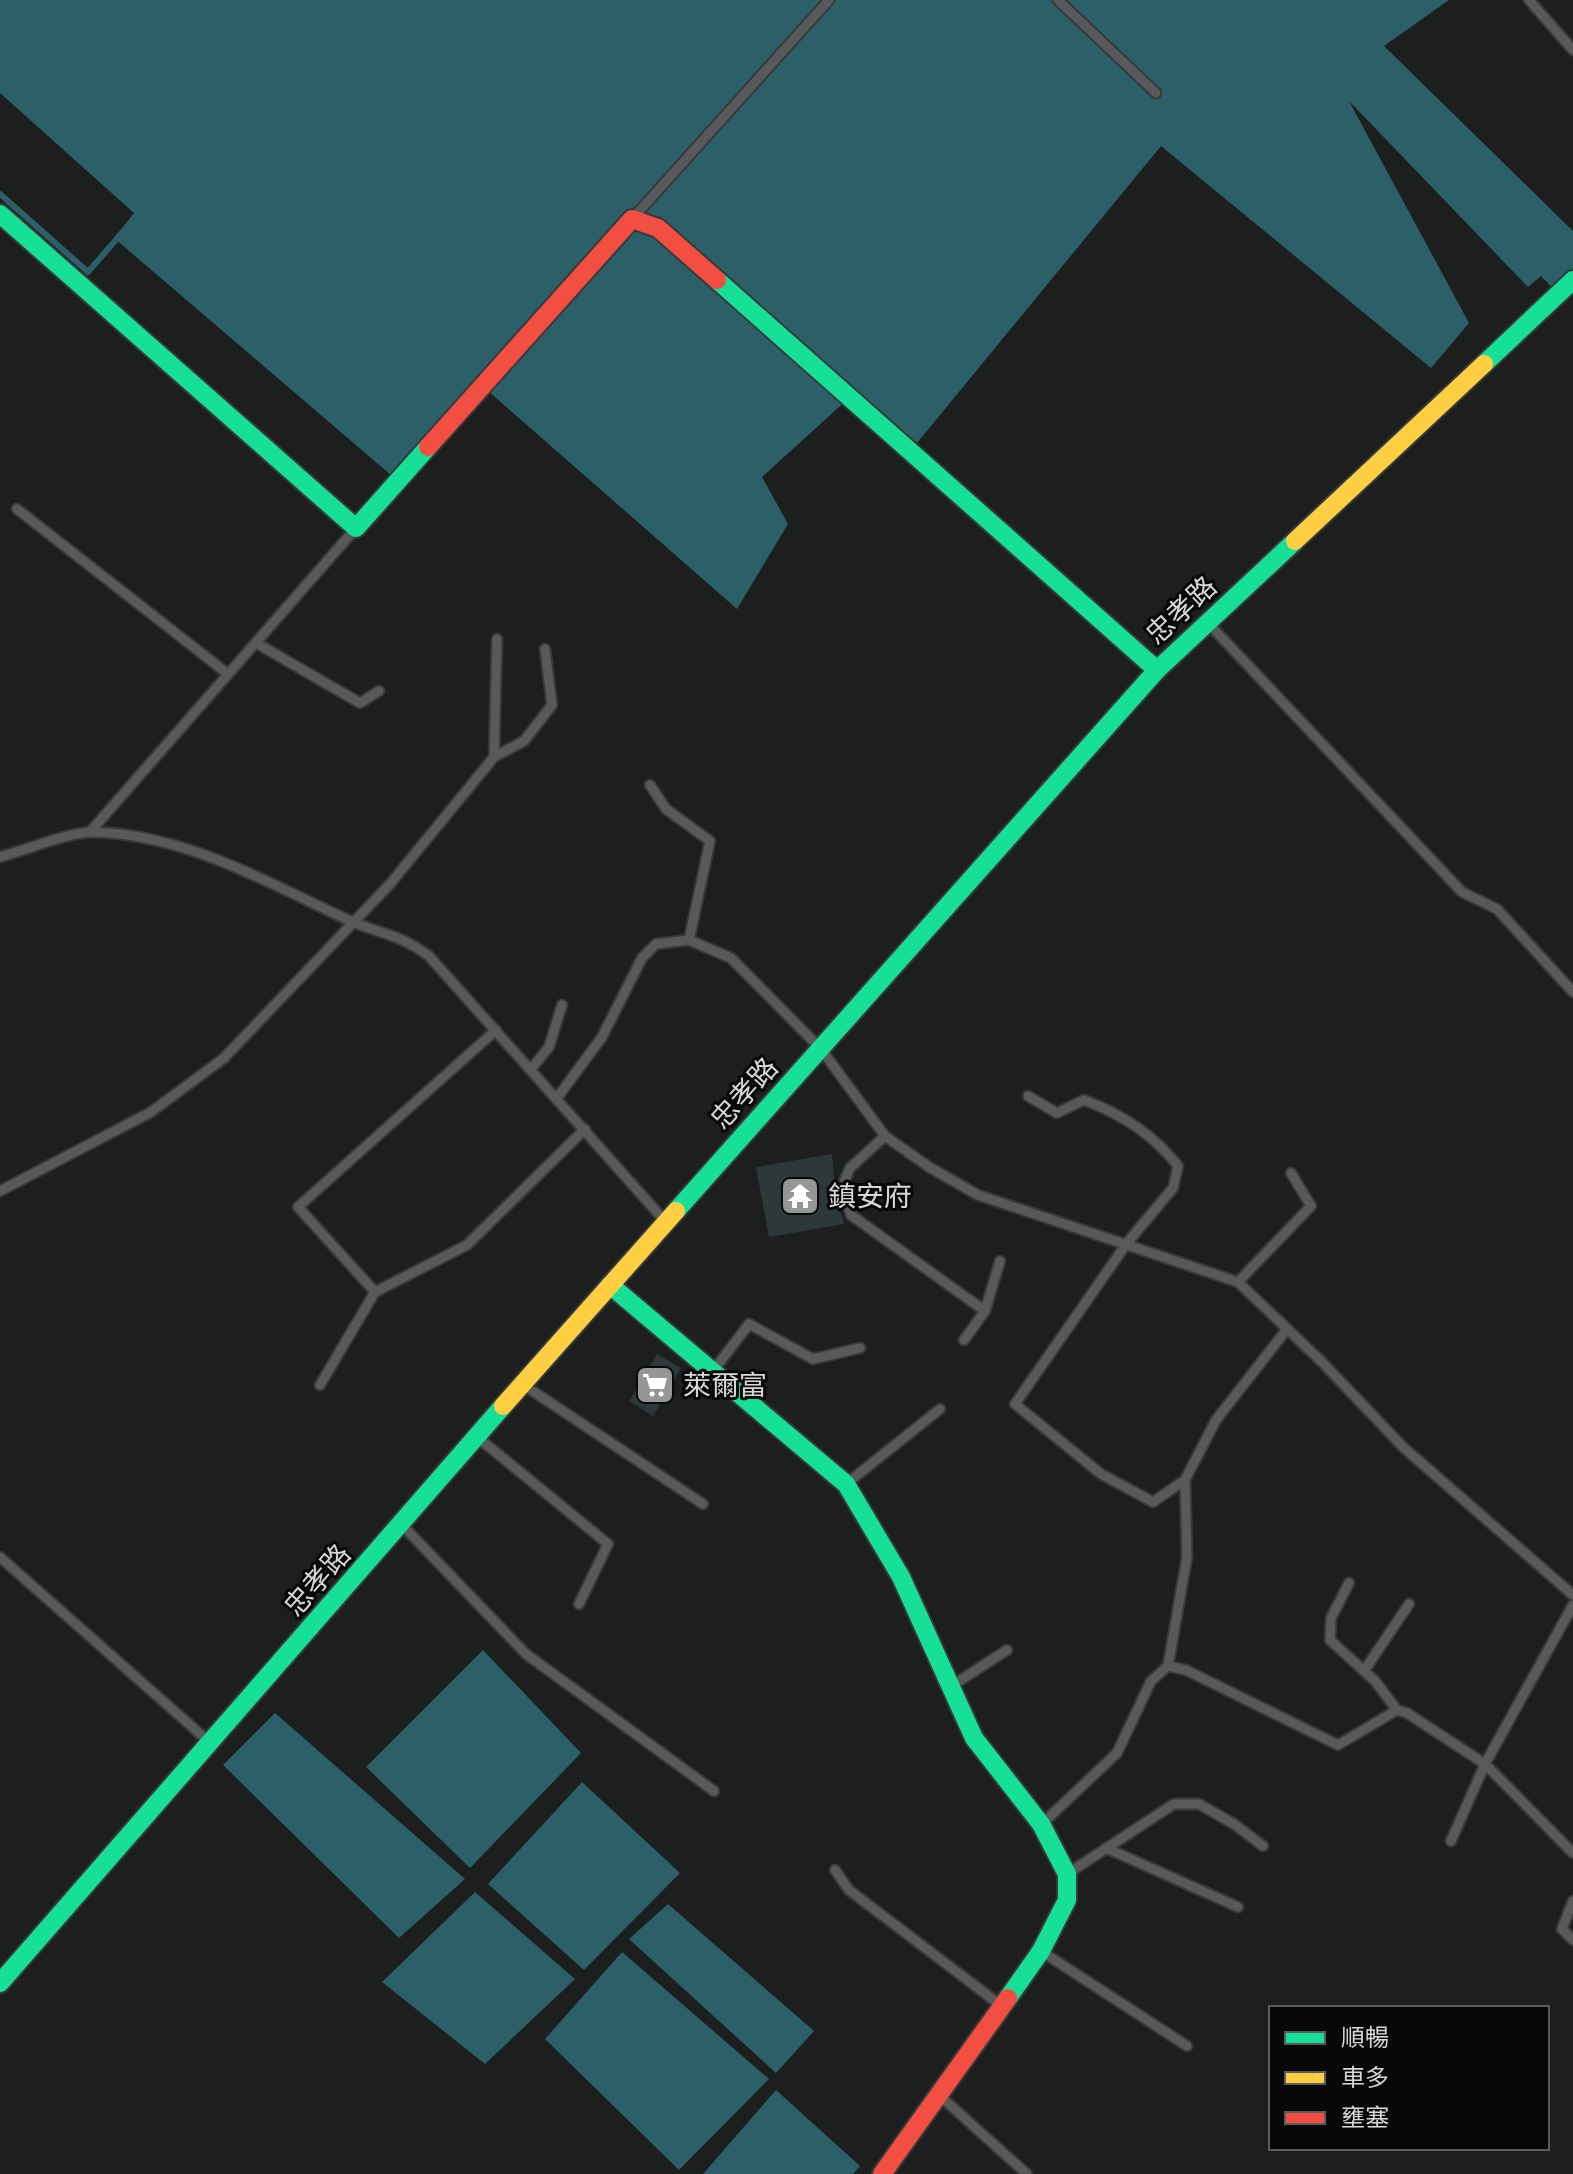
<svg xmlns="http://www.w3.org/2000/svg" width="1573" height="2174" viewBox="0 0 1573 2174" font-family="'Fira Sans Condensed','Noto Sans TC',sans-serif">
<rect width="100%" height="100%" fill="#1d1e1e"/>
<g fill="#2b6068">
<polygon points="0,0 1449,0 1384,46 1573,231 1573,274 1561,297 1541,276 1528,287 1349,101 1469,323 1431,368 1161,146 917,443 849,398 762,477 788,524 737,609 487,390 399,482 114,238 134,213 0,93"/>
<polygon points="483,1650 581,1753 470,1868 366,1767"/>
<polygon points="275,1713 465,1879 399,1938 223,1765"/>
<polygon points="582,1782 680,1873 584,1970 488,1884"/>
<polygon points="475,1892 575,1979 485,2064 382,1982"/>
<polygon points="668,1904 814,2031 776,2073 629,1939"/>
<polygon points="622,1952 769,2079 679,2170 545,2039"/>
<polygon points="776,2090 860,2166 853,2174 703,2174"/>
</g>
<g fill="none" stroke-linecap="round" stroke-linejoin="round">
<polyline stroke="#2b6068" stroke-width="6" points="0,194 88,272 121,234"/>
</g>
<g fill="#2d383a">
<polygon points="832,1154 835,1189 844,1224 769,1237 756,1167"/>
<polygon points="657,1354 681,1368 653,1416 629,1401"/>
</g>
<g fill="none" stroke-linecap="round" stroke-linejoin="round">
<g stroke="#383a3a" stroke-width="13">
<g id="lane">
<polyline points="1058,0 1156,93"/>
<polyline points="1529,0 1573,50"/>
<polyline points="634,217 829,0"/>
<polyline points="17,509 228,674"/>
<polyline points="1209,624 1462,892 1497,909 1573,992"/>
<polyline points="256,643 360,703 379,691"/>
<polyline points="494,757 497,639"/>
<polyline points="650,785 666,809 710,841 689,940"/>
<polyline points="90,832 356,528"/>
<path d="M0,857C26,850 69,832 94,832C186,835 265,881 346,919C379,934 398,933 429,956L664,1220"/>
<polyline points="496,1030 298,1207 375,1292 467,1245 585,1129"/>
<polyline points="531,1069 549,1047 562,1005"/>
<path d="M1028,1096L1057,1113L1084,1100C1122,1114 1153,1134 1178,1166L1173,1188L1127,1243L1015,1404L1101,1474L1153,1502L1185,1480"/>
<polyline points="557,1098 602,1037 642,958 656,944 689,940 731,958 821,1049 885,1136 929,1167 978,1195 1238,1282 1323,1363 1403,1447 1573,1595"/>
<polyline points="885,1136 850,1168 842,1187 851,1215 985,1311"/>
<polyline points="0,1191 151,1112 224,1058 390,884 494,757 524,741 552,705 545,649"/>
<polyline points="1238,1282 1311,1206 1291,1173"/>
<polyline points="964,1340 985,1311 1000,1261"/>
<polyline points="713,1371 749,1324 813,1359 860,1348"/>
<polyline points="522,1384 703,1504"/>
<polyline points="320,1385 375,1292"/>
<polyline points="476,1436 608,1544 579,1604"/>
<polyline points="846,1484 940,1409"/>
<polyline points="402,1525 526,1654 714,1791"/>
<polyline points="0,1557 207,1740"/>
<polyline points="1349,1583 1331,1618 1330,1640 1375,1681 1397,1710"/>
<polyline points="1168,1666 1187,1557 1185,1480 1216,1420 1287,1329"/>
<polyline points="1364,1671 1409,1604"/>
<polyline points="953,1685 1007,1650"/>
<polyline points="1044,1822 1117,1753 1151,1681 1168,1666 1186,1670 1338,1745 1397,1710 1407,1713 1485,1764 1573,1853"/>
<polyline points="1451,1841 1485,1764 1573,1605"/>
<polyline points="1106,1848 1238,1907"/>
<polyline points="835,1870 849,1890 999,2004"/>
<polyline points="1067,1874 1174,1804 1199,1804 1234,1824 1263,1846"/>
<polyline points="1573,1901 1562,1929 1573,1940"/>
<polyline points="1044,1953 1187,2046"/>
<polyline points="940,2096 1027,2174"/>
</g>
</g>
<g stroke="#383a3a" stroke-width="22">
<g id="fast">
<polyline points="0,214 356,528 428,447"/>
<polyline points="717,280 1157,670"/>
<polyline points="1484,364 1573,280"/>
<polyline points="676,1211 1157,670 1295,541"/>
<polyline points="610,1285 846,1484 901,1577 974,1738 1041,1824 1067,1874 1067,1900 1041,1951 1008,1998"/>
<polyline points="0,1983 503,1406"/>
</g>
</g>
<g stroke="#383a3a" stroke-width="22">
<g id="slow">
<polyline points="1295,541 1484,364"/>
<polyline points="503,1406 676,1211"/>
</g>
</g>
<g stroke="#383a3a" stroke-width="22">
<g id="jam">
<polyline points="428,447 632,219 658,228 717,280"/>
<polyline points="882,2174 1008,1998"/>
</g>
</g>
<use href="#lane" stroke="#58595a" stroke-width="9"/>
<use href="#fast" stroke="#16e098" stroke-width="18"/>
<use href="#slow" stroke="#ffcf43" stroke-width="18"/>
<use href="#jam" stroke="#f24e42" stroke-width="18"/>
</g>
<defs>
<g id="temple-square" transform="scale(2)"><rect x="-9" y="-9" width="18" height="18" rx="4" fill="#959797" stroke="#070809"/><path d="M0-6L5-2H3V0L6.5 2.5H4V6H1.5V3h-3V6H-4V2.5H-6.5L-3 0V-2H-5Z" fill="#fff"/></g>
<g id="supermarket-square" transform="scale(2)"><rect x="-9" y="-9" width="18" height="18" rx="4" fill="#959797" stroke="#070809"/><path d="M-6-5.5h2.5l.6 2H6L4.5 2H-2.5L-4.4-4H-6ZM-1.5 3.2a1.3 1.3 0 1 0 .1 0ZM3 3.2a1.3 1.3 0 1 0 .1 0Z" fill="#fff"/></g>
</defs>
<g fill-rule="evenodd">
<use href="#temple-square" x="800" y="1196"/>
<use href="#supermarket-square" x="655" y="1385"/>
</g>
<g text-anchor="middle" stroke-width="6" stroke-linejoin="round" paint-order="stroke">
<g font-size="28" fill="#d6d8d8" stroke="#070809">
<text transform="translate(1181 610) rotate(-43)" y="10">忠孝路</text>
<text transform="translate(744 1093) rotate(-48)" y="10">忠孝路</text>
<text transform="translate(317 1580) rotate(-49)" y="10">忠孝路</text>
</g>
<g font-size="28" fill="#d6d8d8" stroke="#070809" text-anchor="start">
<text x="828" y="1206">鎮安府</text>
<text x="683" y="1395">萊爾富</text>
</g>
</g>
<rect x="1269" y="2006" width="280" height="144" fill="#070809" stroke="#5a5b5c" stroke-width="2"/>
<rect x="1285" y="2032" width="40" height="12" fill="#16e098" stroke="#5a5b5c" stroke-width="2"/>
<text x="1341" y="2046" font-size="24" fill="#d6d8d8">順暢</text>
<rect x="1285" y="2072" width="40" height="12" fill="#ffcf43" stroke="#5a5b5c" stroke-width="2"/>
<text x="1341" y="2086" font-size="24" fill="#d6d8d8">車多</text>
<rect x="1285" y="2112" width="40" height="12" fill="#f24e42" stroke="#5a5b5c" stroke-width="2"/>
<text x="1341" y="2126" font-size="24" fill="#d6d8d8">壅塞</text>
</svg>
